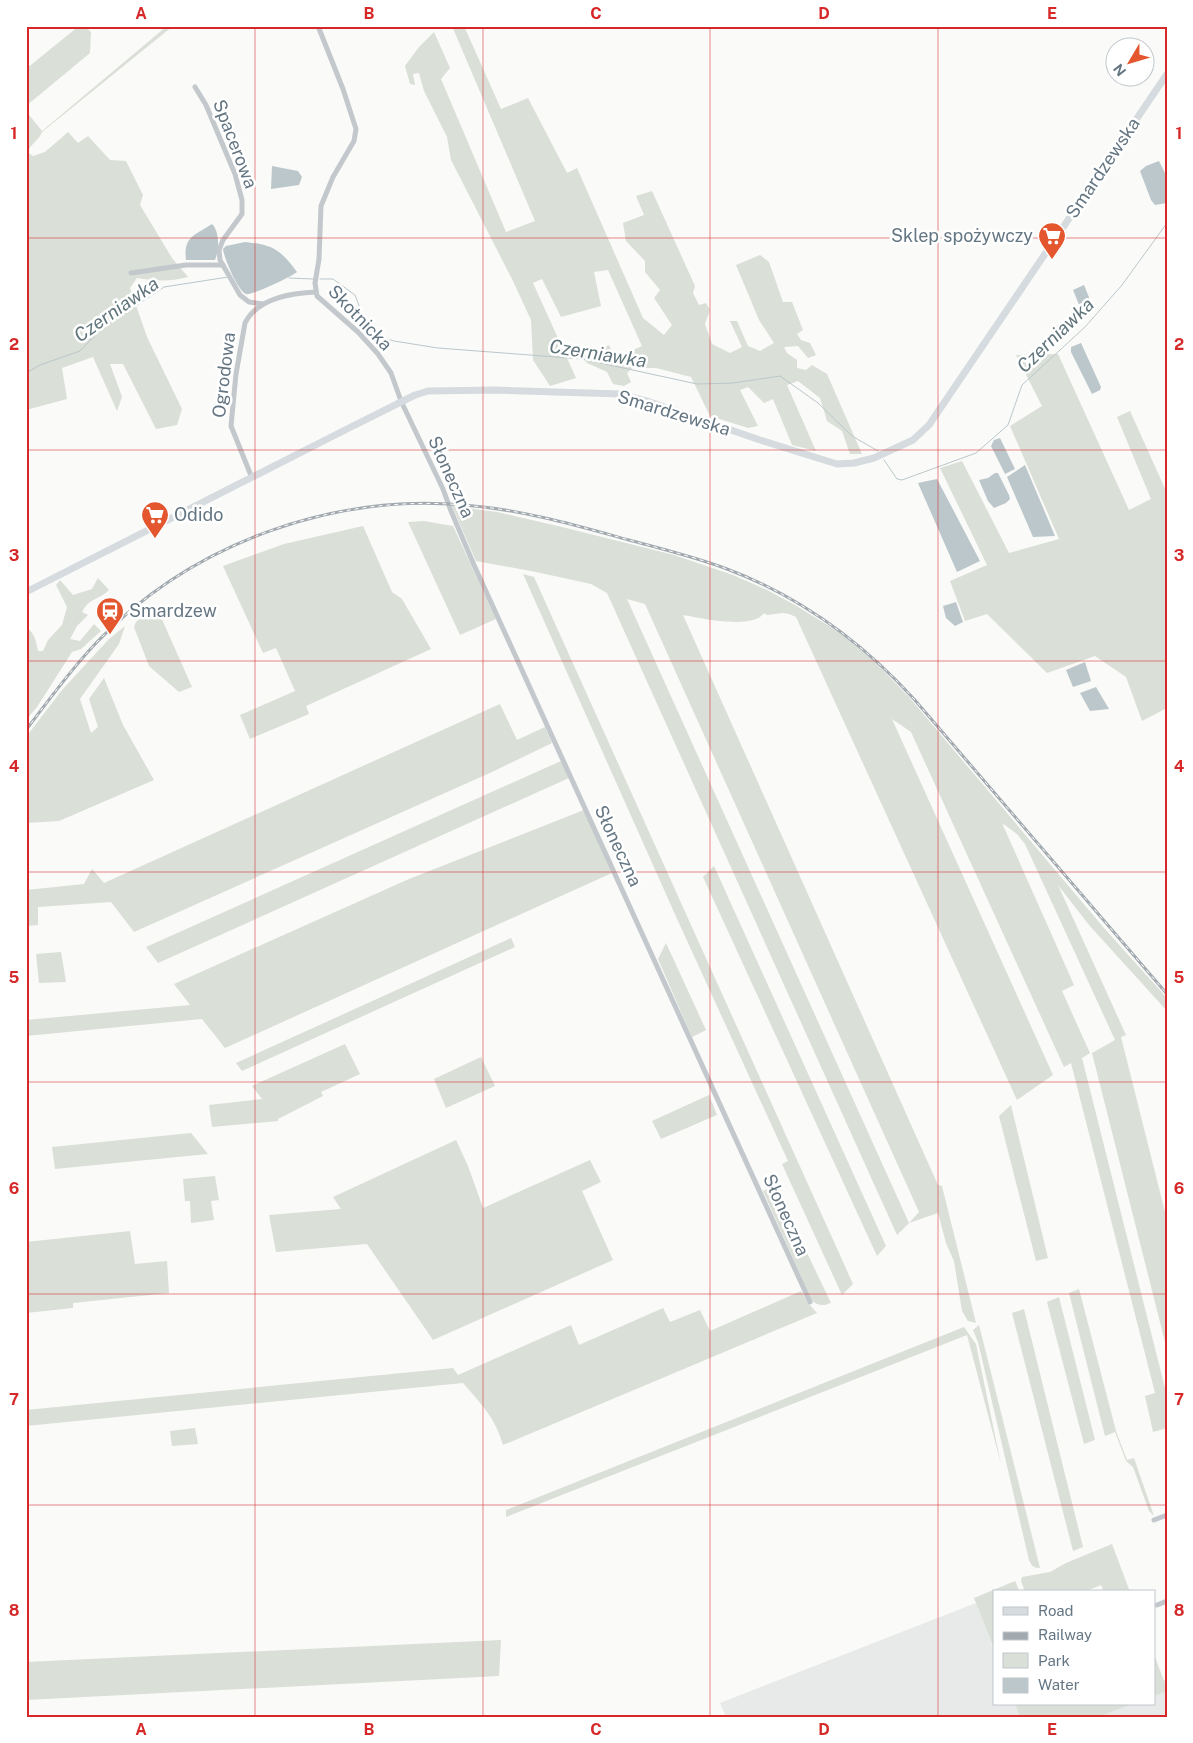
<svg xmlns="http://www.w3.org/2000/svg" width="1193" height="1743" viewBox="0 0 1193 1743" font-family="'Public Sans',sans-serif">
<rect width="100%" height="100%" fill="#fafaf8"/>
<g fill="#e8e9e9">
<polygon points="976,1603 994,1650 994,1704 1015,1704 1020,1717 726,1717 720,1703"/>
<polygon points="1167,1679 1167,1717 1069,1717 1102,1704 1154,1704 1154,1684"/>
</g>
<g fill="#dadfd7" fill-rule="evenodd">
<polygon points="79,26 85,26 91,32 90,53 26,106 26,69"/>
<path d="M167,26H173L42,132C40,139 31,144 27,152L33,156L45,152L68,132L78,143L88,136L110,160L126,161L143,195L140,205L172,258L188,277C170,282 155,281 137,278L130,288L147,337L182,409L177,425L156,429L123,364H110L122,397L117,411L93,357L62,368L67,399L26,410V111L42,131Z"/>
<polygon points="452,26 464,26 501,109 528,98 567,173 577,168 643,318 664,335 672,325 654,298 660,290 645,272 645,261 626,241 623,223 644,215 636,196 652,191 695,286 693,293 699,305 706,303 710,310 705,324 712,344 730,353 742,347 730,321 737,321 748,346 760,351 774,343 759,320 736,265 760,255 769,262 783,302 792,302 803,330 797,334 801,340 810,343 816,355 808,358 798,346 784,347 787,353 797,360 797,368 806,370 812,365 827,374 862,454 850,454 842,431 827,421 820,398 798,381 787,385 816,451 792,445 773,399 764,403 748,387 740,390 758,426 748,428 710,416 691,377 656,368 646,368 636,365 627,373 631,382 624,386 613,384 607,372 587,363 581,356 609,345 615,358 642,346 608,270 594,272 601,306 561,317 542,279 533,283 576,378 550,386 533,360 531,320 513,281 451,160 447,137 424,91 419,73 413,74 415,85 410,84 405,66 419,47 434,32 450,68 441,79 506,232 535,221"/>
<polygon points="1058,354 1129,510 1151,499 1117,417 1130,411 1167,493 1167,708 1142,721 1126,677 1095,656 1047,673 987,614 965,621 950,581 987,565 940,468 962,461 1009,553 1059,539 1010,426 1042,406 1016,355"/>
<path d="M452,506L497,512L562,527L674,555L733,575L767,590L795,605L842,634L874,661L909,697L1104,928L1167,998V1011L1089,925L1058,885L1126,1035L1121,1037L1167,1220V1350L1092,1053L1115,1040L1025,844L1017,834L1002,823L1074,985L1062,991L1090,1053L1082,1058L1167,1396V1428L1153,1432L1145,1396L1155,1393L1071,1063L1064,1067L911,732L892,719L1053,1075L1017,1100L796,617L789,614L783,613L767,615L764,613C753,630 700,618 683,615L938,1185L942,1186L976,1323L968,1321L962,1311L954,1261L946,1243L938,1213L909,1223L897,1235L607,593L591,584L536,572L476,561ZM627,599L645,604L919,1212L909,1223Z"/>
<polygon points="424,521 453,526 496,619 460,635 408,522"/>
<polygon points="363,526 392,592 402,599 431,649 306,706 309,714 250,739 240,715 295,691 276,648 263,653 223,566 284,544"/>
<polygon points="523,574 534,577 853,1284 842,1295 782,1164 788,1161 678,921"/>
<path d="M98,578L109,590C99,600 89,598 82,612L88,615L77,626L70,639L80,641L94,624L101,631L81,649L72,652L37,707L26,720V628C35,632 36,642 38,651H43L48,640L62,625L67,607L56,585L60,580L73,595L92,589Z"/>
<polygon points="156,606 192,687 179,692 149,666 134,627 136,622"/>
<polygon points="125,626 119,644 80,699 91,733 98,727 89,699 104,678 123,725 154,780 59,821 26,823 26,737 62,690 109,639"/>
<polygon points="500,704 517,740 545,727 552,743 492,772 134,932 111,902 38,907 38,925 26,926 26,890 84,884 92,869 104,883"/>
<polygon points="561,761 569,778 158,963 146,947"/>
<polygon points="584,810 612,873 225,1048 202,1019 26,1036 26,1020 190,1005 174,984 409,879"/>
<polygon points="714,866 886,1246 877,1256 703,877"/>
<polygon points="511,938 515,947 242,1071 236,1063"/>
<polygon points="666,943 706,1030 692,1037 658,959"/>
<polygon points="61,952 66,982 39,983 36,954"/>
<polygon points="345,1044 360,1074 321,1092 323,1096 278,1119 278,1121 212,1127 209,1105 262,1099 252,1086"/>
<polygon points="481,1057 495,1086 446,1108 434,1079"/>
<polygon points="709,1095 717,1115 661,1139 652,1121"/>
<polygon points="1011,1105 1048,1258 1036,1261 999,1116"/>
<polygon points="191,1133 208,1154 55,1169 52,1147"/>
<polygon points="456,1140 468,1166 483,1208 590,1160 601,1182 582,1191 613,1260 433,1340 367,1244 276,1252 269,1215 341,1209 333,1197"/>
<polygon points="215,1176 219,1200 211,1201 214,1220 191,1223 190,1201 185,1201 183,1179"/>
<path d="M775,1186L831,1303C823,1306 819,1306 812,1301L763,1191Z"/>
<polygon points="130,1231 135,1264 167,1261 169,1293 73,1303 73,1308 26,1313 26,1242"/>
<polygon points="1079,1289 1116,1431 1127,1460 1134,1458 1154,1516 1149,1511 1133,1467 1126,1461 1115,1432 1105,1436 1069,1293"/>
<path d="M801,1291L808,1303L817,1313L503,1445C495,1417 481,1404 463,1383L26,1426V1410L453,1368L458,1375L571,1325L579,1345L663,1308L670,1322L700,1310L710,1331Z"/>
<polygon points="1059,1297 1095,1440 1084,1444 1047,1302"/>
<polygon points="1024,1309 1083,1547 1073,1551 1012,1313"/>
<path d="M979,1325L1040,1568C1033,1568 1031,1565 1029,1560L978,1342L973,1330Z"/>
<polygon points="964,1327 976,1344 1001,1464 967,1335 506,1517 506,1510"/>
<polygon points="195,1428 198,1444 172,1446 170,1431"/>
<polygon points="1112,1544 1130,1592 1104,1592 1101,1585 1084,1592 1025,1592 1021,1581 1022,1577 1050,1572 1066,1563"/>
<polygon points="1015,1581 1020,1592 994,1592 994,1649 974,1598"/>
<polygon points="501,1640 499,1676 26,1700 26,1662"/>
<polygon points="1154,1654 1167,1689 1167,1691 1154,1696"/>
<polygon points="1015,1704 1132,1704 1098,1717 1020,1717"/>
</g>
<g fill="#bbc7cb">
<polygon points="1159,161 1167,177 1167,203 1155,205 1151,200 1140,171 1146,166"/>
<polygon points="272,166 298,171 302,177 299,185 271,189"/>
<path d="M212,224C220,232 219,250 215,260H186C183,237 195,235 212,224Z"/>
<path d="M245,242C273,245 280,249 297,272C291,277 251,296 246,294C238,291 224,258 223,249L226,246Z"/>
<polygon points="1084,285 1093,307 1082,312 1073,290"/>
<polygon points="1081,343 1101,387 1100,390 1092,394 1071,352 1071,347"/>
<polygon points="1000,438 1015,469 1005,474 991,446 994,440"/>
<polygon points="1025,465 1055,536 1033,537 1007,477"/>
<polygon points="995,473 998,473 1009,495 1010,499 1006,503 994,508 988,501 979,480 988,478"/>
<polygon points="937,479 980,561 957,572 918,483"/>
<polygon points="956,602 963,622 955,626 946,618 943,606"/>
<polygon points="1085,662 1091,681 1073,687 1066,670"/>
<polygon points="1096,687 1109,709 1090,711 1080,693"/>
</g>
<g fill="none" stroke-linecap="round" stroke-linejoin="round">
<g stroke="#bbc7cb" stroke-width="1">
<polyline points="289,278 313,279"/>
<polyline points="320,279 333,279 355,295 370,334 394,341 438,348 582,359 697,384 733,383 780,376 818,403 852,436 878,451"/>
<polyline points="26,379 28,372 40,365 80,351 100,330 164,287 228,277"/>
<polyline points="26,387 28,393 26,394"/>
<polyline points="884,460 897,479 902,480 976,453 1008,425 1022,385 1085,327 1122,285 1167,223"/>
</g>
<g stroke="#c3c8cc" stroke-width="5">
<polyline points="318,26 343,89 356,129 354,141 333,177 321,206 319,259 315,283 317,296 358,332 378,354 391,373 401,401 443,489 451,511 474,565 810,1302"/>
<polyline points="195,87 206,105 235,174 242,200 242,214 223,240 219,250 220,260 240,295 249,302 263,304"/>
<polyline points="131,273 186,265 223,265"/>
<path d="M252,478L231,426L236,374L245,323C257,299 291,293 316,292"/>
<polyline points="1154,1520 1167,1515"/>
<polyline points="1157,1605 1167,1601"/>
</g>
<polyline stroke="#d6dbdf" stroke-width="7" points="26,592 345,430 415,395 428,391 496,390 620,394 650,402 760,440 837,464 854,463 874,458 913,440 929,425 1167,74"/>
<g stroke="#a2aab0" stroke-width="3">
<path id="rail" d="M26,730C49,700 71,669 97,642C193,542 337,491 474,506C527,511 578,526 629,540C662,549 695,557 727,569C799,596 862,642 914,699L1167,994"/>
</g>
<use href="#rail" stroke="#fff" stroke-width="1" stroke-dasharray="4" stroke-linecap="butt"/>
</g>
<path fill="none" stroke="#d62828" stroke-width="1" stroke-opacity="0.55" d="M255,26V1717M483,26V1717M710,26V1717M938,26V1717M26,238H1167M26,450H1167M26,661H1167M26,872H1167M26,1082H1167M26,1294H1167M26,1505H1167"/>
<defs>
<g id="supermarket-pin" transform="scale(1.4375)"><path d="M0 17L-7.5 6A9.5 9.5 0 1 1 7.5 6Z" fill="#e4572e" stroke="#fff"/><path d="M-6-5.5h2.5l.6 2H6L4.5 2H-2.5L-4.4-4H-6ZM-1.5 3.2a1.3 1.3 0 1 0 .1 0ZM3 3.2a1.3 1.3 0 1 0 .1 0Z" fill="#fff"/></g>
<g id="station-pin" transform="scale(1.4375)"><path d="M0 17L-7.5 6A9.5 9.5 0 1 1 7.5 6Z" fill="#e4572e" stroke="#fff"/><path d="M-3-6H3Q5-6 5-4V2Q5 4 3 4L4.5 6H3L1.5 4h-3L-3 6H-4.5L-3 4Q-5 4-5 2V-4Q-5-6-3-6ZM-3.5-4v3h7v-3ZM-3.5 1v1.5H-2V1ZM2 1v1.5H3.5V1Z" fill="#fff"/></g>
</defs>
<g fill-rule="evenodd">
<use href="#supermarket-pin" x="1052" y="236"/>
<use href="#supermarket-pin" x="155" y="515"/>
<use href="#station-pin" x="110" y="611"/>
</g>
<g text-anchor="middle" stroke-width="5" stroke-linejoin="round" paint-order="stroke">
<g font-size="18" fill="#657683" stroke="#fff">
<text transform="translate(235 144) rotate(69)" y="6">Spacerowa</text>
<text transform="translate(1103 168) rotate(-56)" y="6">Smardzewska</text>
<text transform="translate(360 318) rotate(46)" y="6">Skotnicka</text>
<text transform="translate(224 375) rotate(-83)" y="6">Ogrodowa</text>
<text transform="translate(674 413) rotate(17)" y="6">Smardzewska</text>
<text transform="translate(451 477) rotate(66)" y="6">Słoneczna</text>
<text transform="translate(618 846) rotate(65)" y="6">Słoneczna</text>
<text transform="translate(786 1215) rotate(66)" y="6">Słoneczna</text>
</g>
<g font-size="18" fill="#657683" stroke="#fff" text-anchor="start">
<text x="1033" y="242" text-anchor="end">Sklep spożywczy</text>
<text x="174" y="521">Odido</text>
<text x="129" y="617">Smardzew</text>
</g>
<g font-size="19" font-style="italic" fill="#60757c" stroke="#fff">
<text transform="translate(116 309) rotate(-35)" y="7">Czerniawka</text>
<text transform="translate(1055 335) rotate(-44)" y="7">Czerniawka</text>
<text transform="translate(598 353) rotate(9)" y="7">Czerniawka</text>
</g>
</g>
<rect width="1193" height="1743" fill="none" stroke="#ffffff" stroke-width="55"/>
<rect x="993" y="1590" width="162" height="115" fill="#ffffff" stroke="#c1c8cd"/>
<rect x="1003" y="1607" width="25" height="8" fill="#d6dbdf" stroke="#c1c8cd"/>
<text x="1038" y="1616" font-size="15" fill="#657683">Road</text>
<rect x="1003" y="1632" width="25" height="8" fill="#a2aab0" stroke="#c1c8cd"/>
<text x="1038" y="1640" font-size="15" fill="#657683">Railway</text>
<rect x="1003" y="1653" width="25" height="15" fill="#dadfd7" stroke="#c1c8cd"/>
<text x="1038" y="1666" font-size="15" fill="#657683">Park</text>
<rect x="1003" y="1678" width="25" height="15" fill="#bbc7cb" stroke="#c1c8cd"/>
<text x="1038" y="1690" font-size="15" fill="#657683">Water</text>
<g transform="translate(1130 62) rotate(232)"><circle r="24" fill="#ffffff" stroke="#c1c8cd"/>
<path d="M0-4L9 19L0 12L-9 19Z" fill="#e4572e"/>
<text y="-8" font-size="14" font-weight="bold" text-anchor="middle" fill="#657683">N</text>
</g>
<rect x="28" y="28" width="1138" height="1688" fill="none" stroke="#d62828" stroke-width="2"/>
<g font-size="16" text-anchor="middle" font-weight="bold" fill="#d62828">
<text x="141" y="19">A</text>
<text x="369" y="19">B</text>
<text x="596" y="19">C</text>
<text x="824" y="19">D</text>
<text x="1052" y="19">E</text>
<text x="14" y="139">1</text>
<text x="1179" y="139">1</text>
<text x="14" y="350">2</text>
<text x="1179" y="350">2</text>
<text x="14" y="561">3</text>
<text x="1179" y="561">3</text>
<text x="14" y="772">4</text>
<text x="1179" y="772">4</text>
<text x="14" y="983">5</text>
<text x="1179" y="983">5</text>
<text x="14" y="1194">6</text>
<text x="1179" y="1194">6</text>
<text x="14" y="1405">7</text>
<text x="1179" y="1405">7</text>
<text x="14" y="1616">8</text>
<text x="1179" y="1616">8</text>
<text x="141" y="1735">A</text>
<text x="369" y="1735">B</text>
<text x="596" y="1735">C</text>
<text x="824" y="1735">D</text>
<text x="1052" y="1735">E</text>
</g>
</svg>
